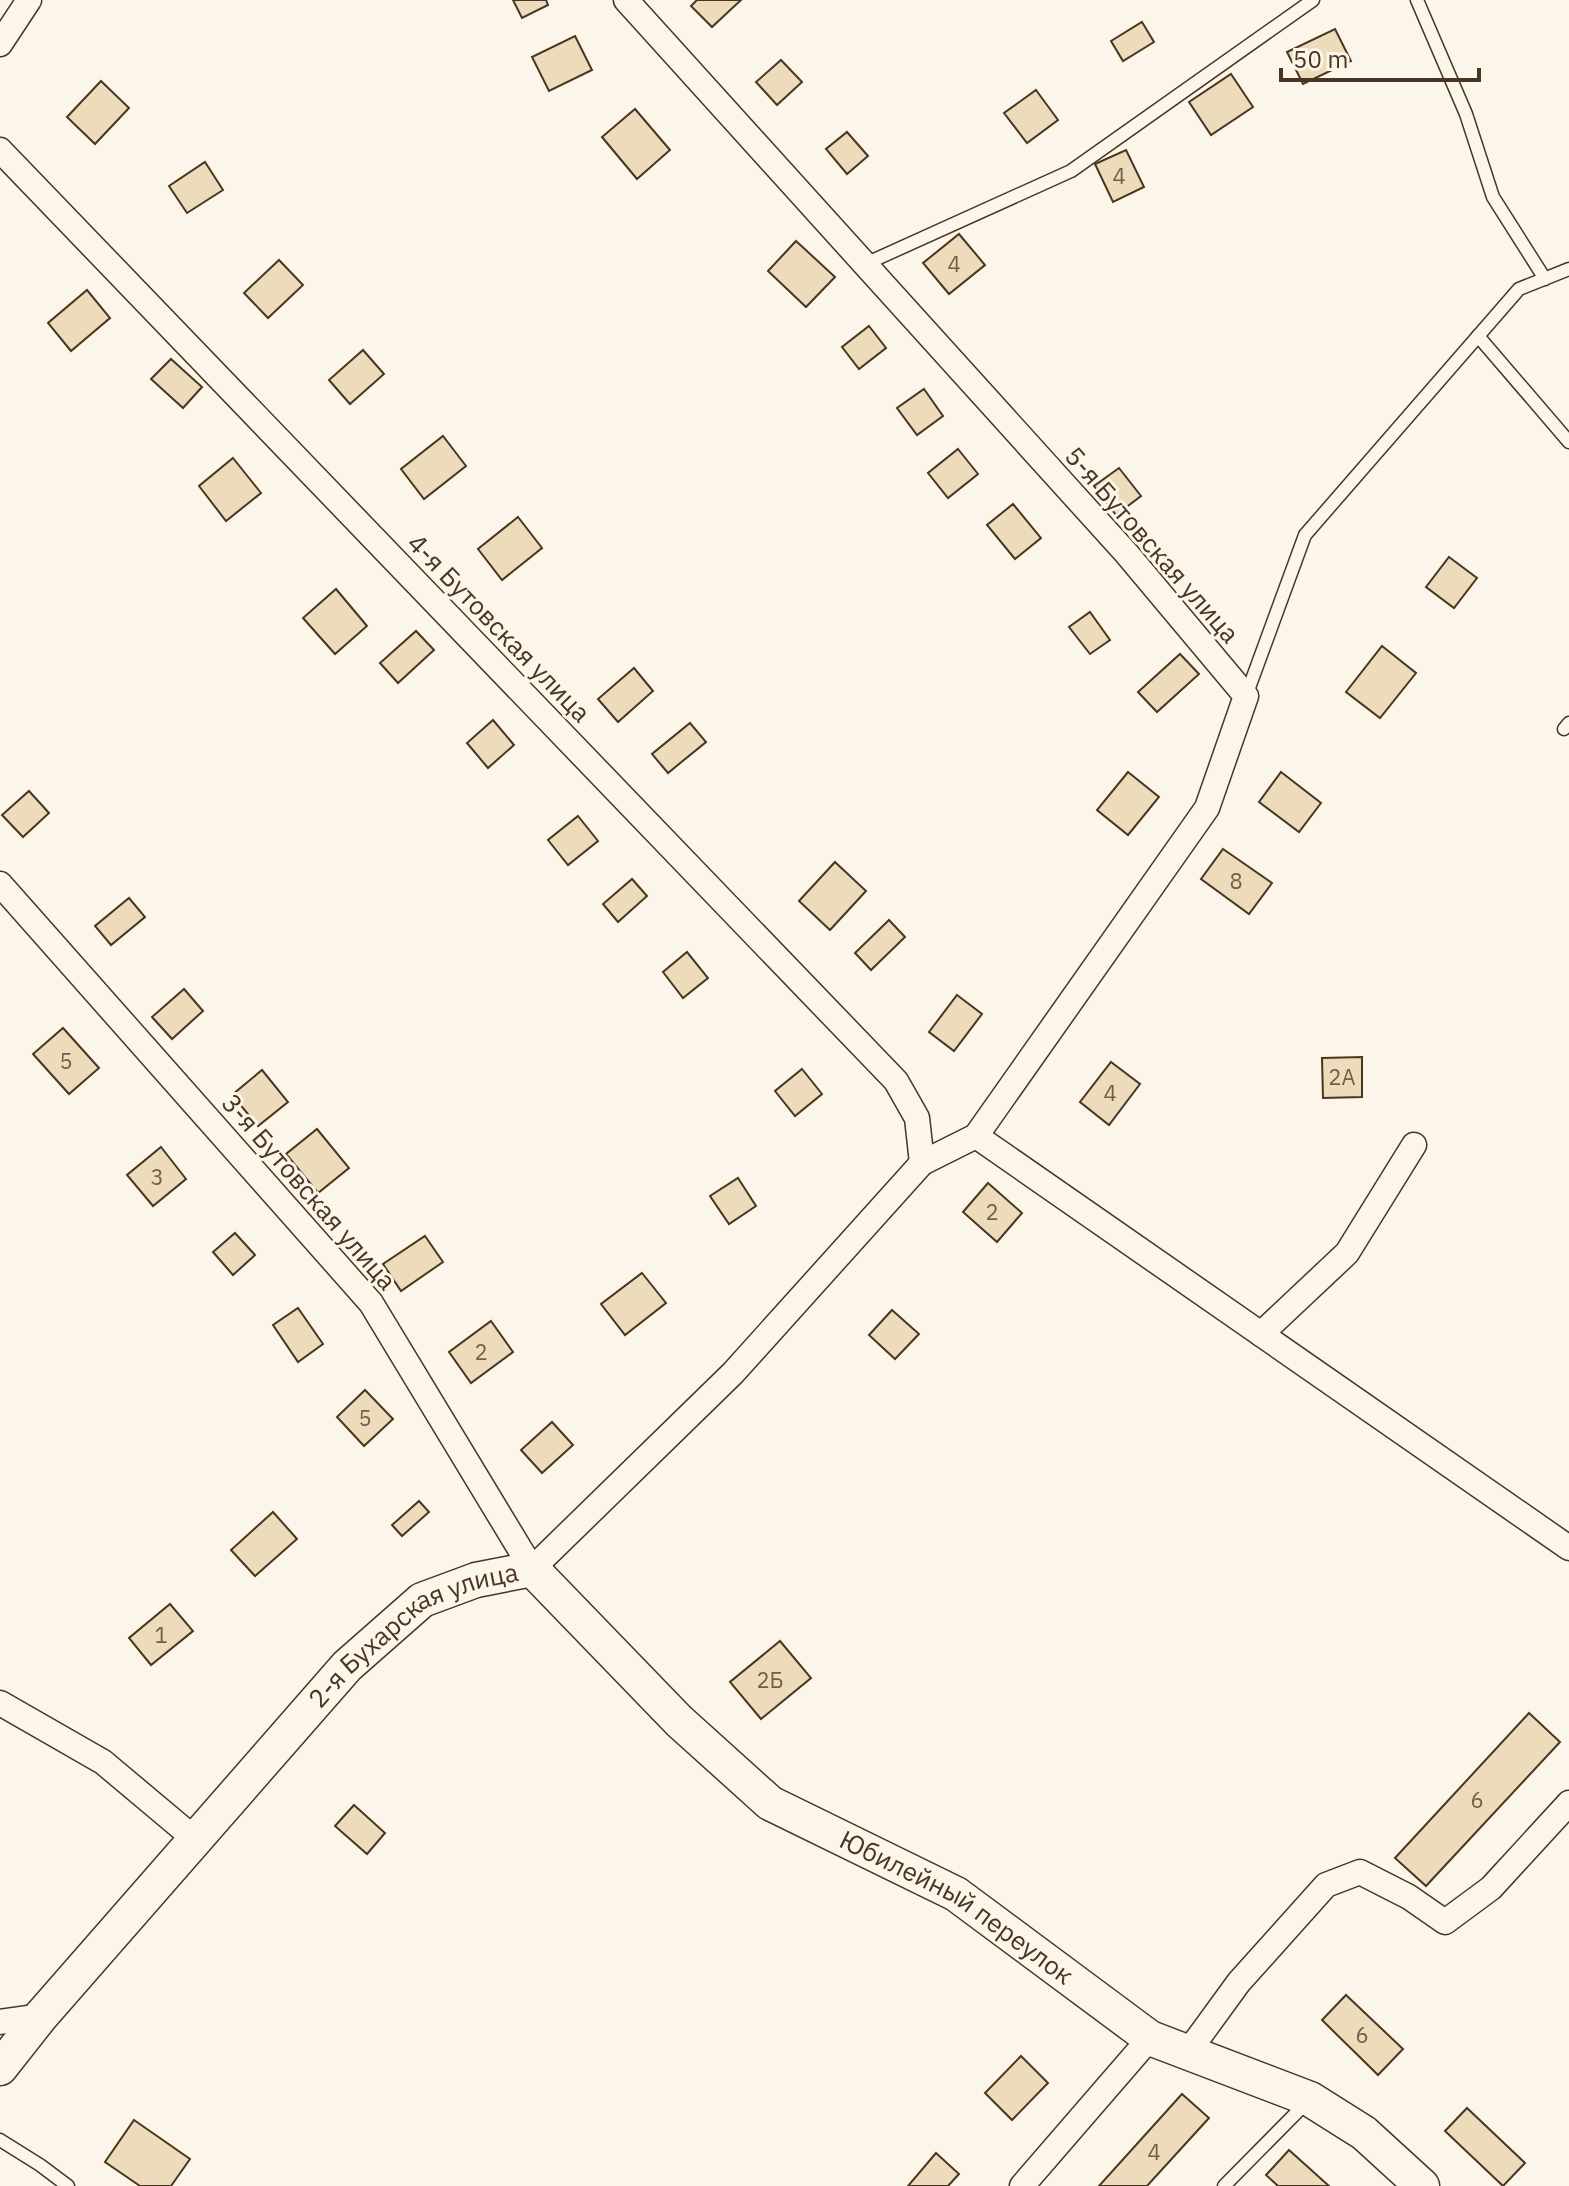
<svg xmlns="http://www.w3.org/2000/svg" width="1569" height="2186" viewBox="0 0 1569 2186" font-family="'IBM Plex Sans',sans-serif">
<rect width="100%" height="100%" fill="#fbf6e9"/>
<g fill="#ecdcbc" stroke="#4a3520" stroke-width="2">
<polygon points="513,0 546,0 548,5 522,18"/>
<polygon points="697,0 741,0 712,27 691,6"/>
<polygon points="1142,22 1154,42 1123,61 1111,41"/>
<polygon points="1335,29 1351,61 1303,84 1287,52"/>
<polygon points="575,36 592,70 549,91 532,57"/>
<polygon points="781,60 802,82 777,105 756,82"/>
<polygon points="1231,74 1253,107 1211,135 1189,102"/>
<polygon points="101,81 129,108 95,144 67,117"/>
<polygon points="1036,90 1058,120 1027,143 1004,113"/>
<polygon points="635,109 670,150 637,179 602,137"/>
<polygon points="847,132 868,156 847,174 826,149"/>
<polygon points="1126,150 1144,187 1113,202 1095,164"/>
<polygon points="205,162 223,190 187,213 169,186"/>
<polygon points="959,234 985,265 949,294 923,263"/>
<polygon points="796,241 835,277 806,307 768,271"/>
<polygon points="279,260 303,285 268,318 244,293"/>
<polygon points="87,290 110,318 71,351 48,323"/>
<polygon points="869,326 886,348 859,369 842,347"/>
<polygon points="363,350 384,374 350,404 329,380"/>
<polygon points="171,359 202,387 183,408 151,379"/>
<polygon points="924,389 943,416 917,435 897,408"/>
<polygon points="443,436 466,466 424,499 401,469"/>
<polygon points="958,449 978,474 948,498 928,473"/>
<polygon points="233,458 261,493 226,521 199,486"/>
<polygon points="1119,468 1141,496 1116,515 1094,486"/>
<polygon points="1013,504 1041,538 1015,559 987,525"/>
<polygon points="518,517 542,548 502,580 478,549"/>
<polygon points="1449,557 1477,578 1454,608 1426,587"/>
<polygon points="336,589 367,626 335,654 303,618"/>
<polygon points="1090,612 1110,640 1090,654 1069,627"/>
<polygon points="416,631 434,650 398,683 380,663"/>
<polygon points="1382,646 1416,673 1380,718 1346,692"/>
<polygon points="1180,654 1199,674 1157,712 1138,692"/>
<polygon points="634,668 653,691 618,722 598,699"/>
<polygon points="493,720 514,745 488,768 467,743"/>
<polygon points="690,723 706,742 668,773 652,754"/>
<polygon points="1128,772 1159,797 1128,835 1097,810"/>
<polygon points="1281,772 1321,803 1299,832 1259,802"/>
<polygon points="29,791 49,813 23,837 2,815"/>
<polygon points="578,816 598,841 568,865 548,840"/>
<polygon points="1223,849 1272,883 1249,914 1201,879"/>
<polygon points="835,862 866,891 830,930 799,901"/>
<polygon points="632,879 647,896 618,922 603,904"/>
<polygon points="129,898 145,917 111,945 95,926"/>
<polygon points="889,920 905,937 871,970 855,953"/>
<polygon points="687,952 708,978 683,998 663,972"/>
<polygon points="184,989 203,1011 172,1039 152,1017"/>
<polygon points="957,995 982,1014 954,1051 929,1032"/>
<polygon points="63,1028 99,1068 69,1094 33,1054"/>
<polygon points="1362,1057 1362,1097 1323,1098 1322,1058"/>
<polygon points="1111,1062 1140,1084 1109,1125 1080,1102"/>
<polygon points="802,1069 822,1094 795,1116 775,1091"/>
<polygon points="262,1070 288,1102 258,1126 232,1095"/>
<polygon points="317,1129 349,1168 318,1193 286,1154"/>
<polygon points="161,1147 186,1179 153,1206 127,1175"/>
<polygon points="738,1178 756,1206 729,1224 710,1196"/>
<polygon points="988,1183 1022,1213 997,1242 963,1212"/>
<polygon points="235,1233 255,1255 233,1275 213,1252"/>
<polygon points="425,1236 443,1262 401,1291 383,1264"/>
<polygon points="642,1273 666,1303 625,1335 601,1304"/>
<polygon points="298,1308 323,1344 298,1362 273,1325"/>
<polygon points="892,1310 919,1334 895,1359 869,1335"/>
<polygon points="491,1321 513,1352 471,1383 449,1352"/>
<polygon points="365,1390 393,1419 364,1446 337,1417"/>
<polygon points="552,1422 573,1445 542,1473 521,1450"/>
<polygon points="419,1501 429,1512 402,1536 392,1525"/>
<polygon points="273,1512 297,1539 255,1576 231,1550"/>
<polygon points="170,1604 193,1631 151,1665 129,1638"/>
<polygon points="780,1641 811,1678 761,1719 730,1682"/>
<polygon points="1529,1713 1560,1742 1426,1886 1395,1858"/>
<polygon points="354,1805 385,1833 367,1854 335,1826"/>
<polygon points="1346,1995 1403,2049 1378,2075 1322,2020"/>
<polygon points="1021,2056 1048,2083 1012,2120 985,2093"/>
<polygon points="1182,2094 1209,2118 1147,2186 1099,2186"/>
<polygon points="1467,2108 1525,2163 1503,2186 1445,2131"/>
<polygon points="134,2120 190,2159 171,2186 140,2186 105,2162"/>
<polygon points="1289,2150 1329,2186 1278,2186 1266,2175"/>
<polygon points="936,2153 959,2174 948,2186 908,2186"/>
</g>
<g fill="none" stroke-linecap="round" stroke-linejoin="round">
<g stroke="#4a3520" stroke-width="15">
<g id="lane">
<polyline points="1417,0 1466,114 1493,197 1545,279"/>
<polyline points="863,265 1071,171 1313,0"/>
<polyline points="1478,336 1569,442"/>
<polyline points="1246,696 1305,535 1519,289 1569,269"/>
<polyline points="1564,729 1569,723"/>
<polyline points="0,2140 40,2165 68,2186"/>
<polyline points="1224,2186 1309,2100"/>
</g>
</g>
<g stroke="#4a3520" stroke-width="27">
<g id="street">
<polyline points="0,44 29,0"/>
<polyline points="0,150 896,1081 917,1118 922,1163"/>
<polyline points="0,884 371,1303 532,1569 733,1373 922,1163 976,1136 1207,808 1246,696 1127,554 626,0"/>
<polyline points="976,1136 1569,1548"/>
<polyline points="1261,1334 1347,1253 1414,1145"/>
<polyline points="0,1703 103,1762 196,1840"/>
<polyline points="0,2022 41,2016"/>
<polyline points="1188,2052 1239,1982 1326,1885 1360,1872 1409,1897 1445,1922 1491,1888 1569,1803"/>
<polyline points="1022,2186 1150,2038"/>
</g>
</g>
<g stroke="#4a3520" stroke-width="37">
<g id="secondary">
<path id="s1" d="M0,2068L41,2016L347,1666L422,1600L476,1580L532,1569L679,1721L770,1803L956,1894L1150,2038L1310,2099L1364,2133L1422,2186"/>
</g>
</g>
<use href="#lane" stroke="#fbf6e9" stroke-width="12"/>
<use href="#street" stroke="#fbf6e9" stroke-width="24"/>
<use href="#secondary" stroke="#fbf6e9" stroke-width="34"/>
</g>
<g text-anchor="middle" stroke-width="6" stroke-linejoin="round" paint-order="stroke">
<g font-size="22" fill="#725f47">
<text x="1119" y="184">4</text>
<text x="954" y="272">4</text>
<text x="1236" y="889">8</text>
<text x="66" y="1069">5</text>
<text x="1342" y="1085">2А</text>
<text x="1110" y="1101">4</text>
<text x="157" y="1185">3</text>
<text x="992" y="1220">2</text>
<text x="481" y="1360">2</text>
<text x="365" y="1426">5</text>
<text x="161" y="1643">1</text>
<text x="770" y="1688">2Б</text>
<text x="1477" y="1808">6</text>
<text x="1362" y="2043">6</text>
<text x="1154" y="2160">4</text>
</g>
<g font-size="26" fill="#4a3520" stroke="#fbf6e9">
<text transform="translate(1152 545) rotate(49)" y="9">5-я Бутовская улица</text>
<text transform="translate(499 628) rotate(46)" y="9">4-я Бутовская улица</text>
<text transform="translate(309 1192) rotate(49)" y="9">3-я Бутовская улица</text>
<text dy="9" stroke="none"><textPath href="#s1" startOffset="606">2-я Бухарская улица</textPath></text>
<text dy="9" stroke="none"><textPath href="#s1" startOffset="1294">Юбилейный переулок</textPath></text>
</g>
</g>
<path d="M1281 68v12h198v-12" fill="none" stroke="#4a3520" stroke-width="4"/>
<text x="1293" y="68" font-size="24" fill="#4a3520" stroke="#fbf6e9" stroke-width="6" paint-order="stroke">50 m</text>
</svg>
